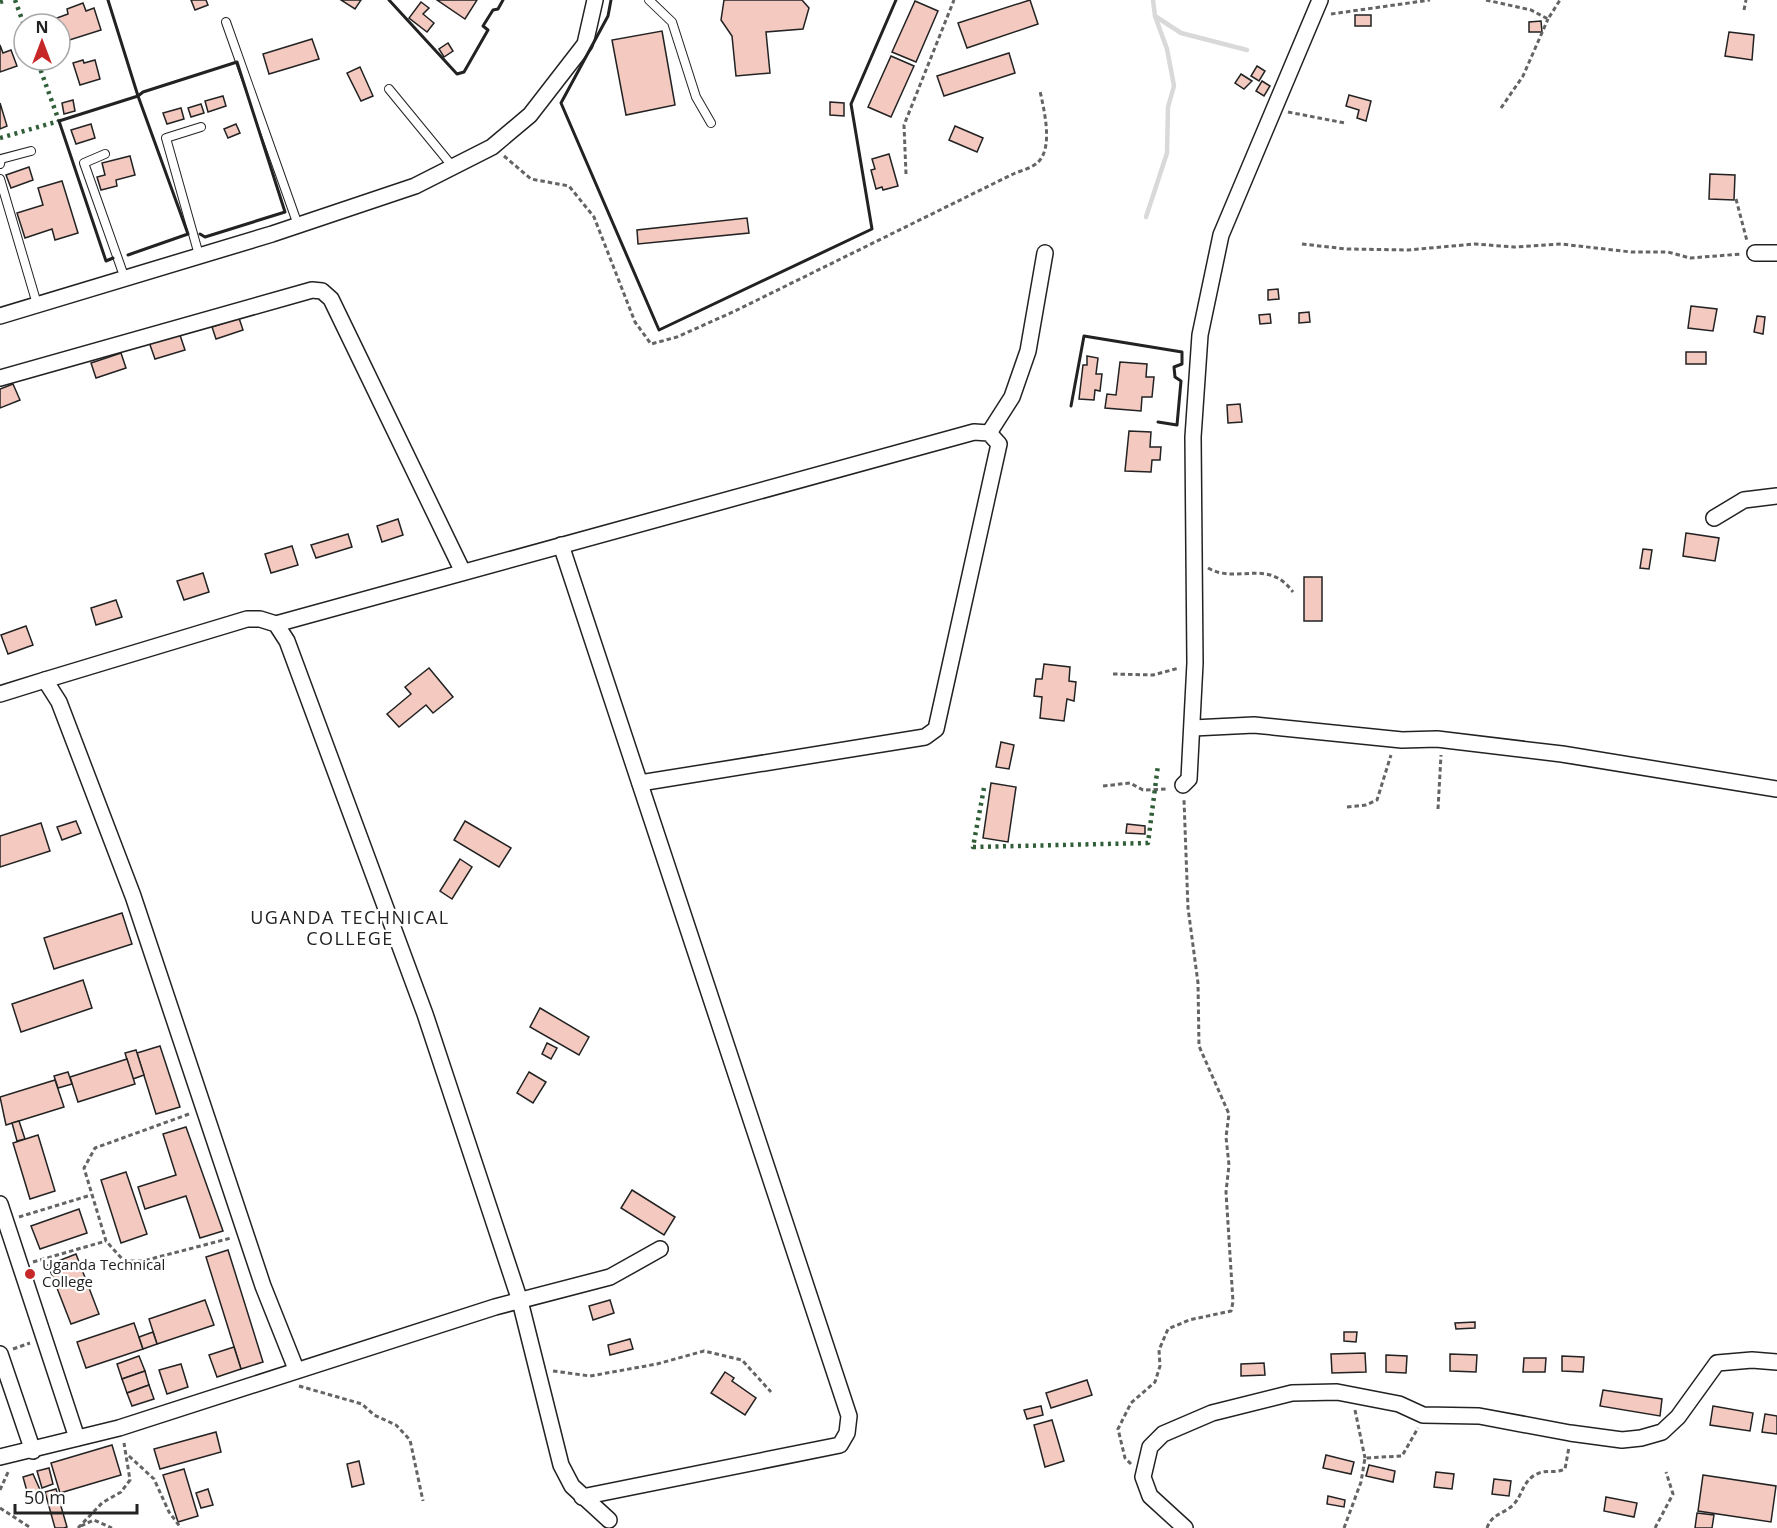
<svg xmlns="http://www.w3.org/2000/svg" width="1777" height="1528" viewBox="0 0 1777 1528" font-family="'Open Sans',sans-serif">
<rect width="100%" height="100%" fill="#fff"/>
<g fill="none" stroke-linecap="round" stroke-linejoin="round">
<g stroke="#d9d9d9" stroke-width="4.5">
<polyline points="1153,0 1155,16 1181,33 1247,50"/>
<polyline points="1146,217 1167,153 1168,107 1174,86 1167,49 1155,16"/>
</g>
</g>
<g fill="#f3c9c0" stroke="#222" stroke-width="1.5">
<polygon points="191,0 206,0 208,5 195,10"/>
<polygon points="341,0 361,0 355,9"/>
<polygon points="437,0 477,0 465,19"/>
<polygon points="724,0 802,0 809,8 803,29 766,32 770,73 736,76 732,36 721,20"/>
<polygon points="1030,0 1038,24 967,48 958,23"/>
<polygon points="915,1 938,11 916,62 892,52"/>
<polygon points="421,2 429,8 423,14 434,23 427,32 409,18"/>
<polygon points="83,3 86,11 94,8 101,30 60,43 60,24 47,24 46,22 68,14 67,9"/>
<rect x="1355" y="15" width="16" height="11"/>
<polygon points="1541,21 1542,32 1529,32 1529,22"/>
<polygon points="662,31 675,105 626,115 612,40"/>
<polygon points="1729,32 1754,35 1752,60 1725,56"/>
<polygon points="312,39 319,59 269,74 263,54"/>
<polygon points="448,43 453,51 444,57 439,49"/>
<polygon points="0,45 3,53 11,50 17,66 0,72"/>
<polygon points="1009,53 1015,73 944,96 937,76"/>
<polygon points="891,56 914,66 891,117 868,107"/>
<polygon points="83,60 84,63 95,60 100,79 80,85 73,63"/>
<polygon points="1257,66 1265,71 1259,81 1251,76"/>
<polygon points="360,67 373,96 361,101 347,73"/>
<polygon points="1241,74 1252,81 1244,89 1235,83"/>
<polygon points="1262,81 1270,86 1264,96 1256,91"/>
<polygon points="1349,95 1371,101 1366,121 1357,118 1359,110 1346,106"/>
<polygon points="223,96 226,106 208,112 205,101"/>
<polygon points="73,100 75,111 64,114 62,103"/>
<polygon points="830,102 844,103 844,116 830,115"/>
<polygon points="0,103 7,126 0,129"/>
<polygon points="201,104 204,113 191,117 188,108"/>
<polygon points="181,108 184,119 167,124 163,113"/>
<polygon points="91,124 95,138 76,144 71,130"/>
<polygon points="236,124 240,133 228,138 224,129"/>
<polygon points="955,126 983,138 977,152 949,140"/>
<polygon points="889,154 898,186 883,190 882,187 876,189 871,170 875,169 872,159"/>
<polygon points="130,156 135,175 116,180 117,186 101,190 97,177 105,175 102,163"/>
<polygon points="29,167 33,180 11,188 6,175"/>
<polygon points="1710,174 1735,175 1734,200 1709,199"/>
<polygon points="62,181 78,233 55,240 52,229 25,238 17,213 43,205 38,188"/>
<polygon points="747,218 749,233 638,244 637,230"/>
<polygon points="1278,289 1279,299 1268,300 1268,290"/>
<polygon points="1691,306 1717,309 1713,331 1688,328"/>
<polygon points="1309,312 1310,322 1299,323 1299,313"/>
<polygon points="1270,314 1271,323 1260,324 1259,315"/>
<polygon points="1757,316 1765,317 1763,334 1754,332"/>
<polygon points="239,318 243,330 216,339 212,327"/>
<polygon points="179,332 185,350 155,359 149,342"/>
<rect x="1686" y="352" width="20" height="12"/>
<polygon points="121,353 126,368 96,378 91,363"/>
<polygon points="1087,356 1098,358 1096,374 1102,374 1100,391 1095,390 1094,400 1079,399 1083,365 1087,365"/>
<polygon points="1120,362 1147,364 1146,377 1154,377 1152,397 1142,397 1141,411 1105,408 1107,394 1116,395"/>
<polygon points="13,384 20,400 0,408 0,389"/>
<polygon points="1240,404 1242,422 1228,423 1227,405"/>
<polygon points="1129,431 1151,432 1150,447 1161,447 1160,460 1152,460 1151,472 1125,471"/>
<polygon points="398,519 403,535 382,542 377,526"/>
<polygon points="1686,533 1719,538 1715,561 1683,556"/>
<polygon points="348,534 352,547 316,558 311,545"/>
<polygon points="292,546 298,565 271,573 265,554"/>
<polygon points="1643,549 1652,550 1649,569 1640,568"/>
<polygon points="203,573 209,592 184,600 177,581"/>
<rect x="1304" y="577" width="18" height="44"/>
<polygon points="116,600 122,617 96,625 91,608"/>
<polygon points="26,626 33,645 8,654 1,635"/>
<polygon points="1044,664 1070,667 1069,681 1076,682 1074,701 1067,699 1064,721 1040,718 1042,697 1034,696 1036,679 1042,679"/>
<polygon points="429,668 453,697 433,713 426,705 399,727 387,714 411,694 405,687"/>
<polygon points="1001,742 1014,745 1009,769 996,767"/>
<polygon points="991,783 1016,787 1008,842 983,838"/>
<polygon points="76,821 81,833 62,840 57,827"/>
<polygon points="465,821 511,848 499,867 454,840"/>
<polygon points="41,823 50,851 0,867 0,836"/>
<polygon points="1127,824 1145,826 1145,834 1126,833"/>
<polygon points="460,859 472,867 452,899 440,891"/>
<polygon points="122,913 132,944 54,969 44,938"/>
<polygon points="83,980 92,1008 21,1032 12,1004"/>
<polygon points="540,1008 589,1037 579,1055 530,1027"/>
<polygon points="547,1043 557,1048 551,1059 542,1054"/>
<polygon points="160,1046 180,1107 156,1114 137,1053"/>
<polygon points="136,1050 144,1075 133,1079 125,1053"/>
<polygon points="127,1059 135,1084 78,1102 70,1077"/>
<polygon points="68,1072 72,1084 58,1088 54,1076"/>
<polygon points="529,1072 546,1082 533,1103 517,1093"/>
<polygon points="55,1080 64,1107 6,1125 0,1097"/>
<polygon points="19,1121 25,1139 17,1141 12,1123"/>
<polygon points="186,1127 223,1231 200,1238 186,1196 145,1209 138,1187 176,1175 163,1134"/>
<polygon points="38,1135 55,1191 30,1199 13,1143"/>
<polygon points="126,1172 147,1234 121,1243 101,1180"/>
<polygon points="632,1190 675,1217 664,1235 621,1208"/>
<polygon points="79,1209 87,1233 40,1249 31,1226"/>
<polygon points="228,1250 263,1362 241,1369 206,1257"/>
<polygon points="76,1254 99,1314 71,1324 48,1265"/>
<polygon points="205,1300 214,1325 157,1344 149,1319"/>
<polygon points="610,1300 614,1313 593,1320 589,1306"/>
<polygon points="1475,1322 1475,1328 1456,1329 1455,1323"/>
<polygon points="134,1323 143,1349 86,1368 77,1342"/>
<polygon points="153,1332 157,1344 143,1349 139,1337"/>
<polygon points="1344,1332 1357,1332 1356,1342 1344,1341"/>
<polygon points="630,1339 633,1349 610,1355 608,1345"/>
<polygon points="234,1347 241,1369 217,1377 209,1355"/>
<polygon points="1365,1353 1366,1372 1332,1373 1331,1354"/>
<polygon points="1450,1354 1477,1355 1476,1372 1450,1371"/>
<polygon points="1386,1355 1407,1356 1406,1373 1386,1372"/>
<polygon points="139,1356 145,1371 122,1379 117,1364"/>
<polygon points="1562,1356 1584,1357 1583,1372 1562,1371"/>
<polygon points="1524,1358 1546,1358 1545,1372 1523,1372"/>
<polygon points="1264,1363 1265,1375 1241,1376 1241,1364"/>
<polygon points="181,1364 188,1387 167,1394 159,1370"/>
<polygon points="145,1371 149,1385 127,1393 122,1379"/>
<polygon points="725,1372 734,1378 732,1381 756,1398 745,1415 711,1393"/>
<polygon points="1087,1380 1092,1395 1051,1408 1046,1393"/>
<polygon points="149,1385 154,1399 132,1406 127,1393"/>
<polygon points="1603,1390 1662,1399 1660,1416 1600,1406"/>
<polygon points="1041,1406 1043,1415 1027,1419 1024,1410"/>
<polygon points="1713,1406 1753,1413 1750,1431 1710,1425"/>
<polygon points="1765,1414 1777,1416 1777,1434 1762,1432"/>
<polygon points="1052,1420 1064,1461 1045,1467 1034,1425"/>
<polygon points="216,1432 221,1452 160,1469 154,1449"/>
<polygon points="112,1445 121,1475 60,1493 51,1463"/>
<polygon points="1326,1455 1354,1462 1351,1474 1323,1468"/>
<polygon points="359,1461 364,1484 352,1487 347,1464"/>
<polygon points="1369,1465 1395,1471 1393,1482 1366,1476"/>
<polygon points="49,1468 53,1484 42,1488 37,1471"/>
<polygon points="184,1469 198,1516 178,1522 163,1475"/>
<polygon points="1436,1472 1454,1474 1452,1489 1434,1487"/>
<polygon points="33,1474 41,1492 28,1495 23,1477"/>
<polygon points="1703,1475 1776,1486 1771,1522 1698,1511"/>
<polygon points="1494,1479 1511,1481 1509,1496 1492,1494"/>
<polygon points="56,1489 67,1527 64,1528 55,1528 45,1492"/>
<polygon points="208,1489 213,1505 201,1508 196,1493"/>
<polygon points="1328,1496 1345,1500 1344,1507 1327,1504"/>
<polygon points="1606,1497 1637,1503 1634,1517 1604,1511"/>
<polygon points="1697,1513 1714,1515 1712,1528 1695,1528"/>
</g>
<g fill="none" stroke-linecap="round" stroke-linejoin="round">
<g stroke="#222" stroke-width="10">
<g id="service">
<polyline points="649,0 672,22 696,97 711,123"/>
<polyline points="226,22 298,225"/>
<polyline points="389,89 453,167"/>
<polyline points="105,154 84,163 124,276"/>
<polyline points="0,164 1,159 31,151"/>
<polyline points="0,179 37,304"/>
<polyline points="199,255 166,138 201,127"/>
</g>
</g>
<g stroke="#222" stroke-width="18">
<g id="minor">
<polyline points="1755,253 1777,253"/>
<polyline points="0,316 272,234 415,186 492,147 530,115 585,44 595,0"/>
<polyline points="0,378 312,290 322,291 331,299 463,572"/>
<polyline points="989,433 1012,397 1028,351 1045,253"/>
<polyline points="1714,518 1744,500 1777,496"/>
<polyline points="561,545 849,1416 847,1433 840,1445 582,1497"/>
<polyline points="276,624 974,432 989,433 999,444 936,729 925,737 640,783"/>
<polyline points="45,680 247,619 260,619 276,624 287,641 425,1014 520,1301 561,1465 572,1486 609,1520"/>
<polyline points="0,694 45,680 59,702 133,896 263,1286 296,1369"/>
<polyline points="1193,728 1254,725 1402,740 1437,739 1562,754 1777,789"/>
<polyline points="1183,785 1189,779 1195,663 1193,437 1200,335 1221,235 1320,0"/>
<polyline points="0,1204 77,1438"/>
<polyline points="0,1354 33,1451"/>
<polyline points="0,1457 119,1428 495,1307 610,1277 660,1249"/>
<polyline points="1185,1528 1150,1496 1143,1477 1150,1447 1163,1434 1212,1413 1292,1393 1337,1392 1399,1404 1423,1415 1479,1416 1570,1433 1622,1440 1641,1438 1662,1432 1678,1417 1717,1363 1752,1360 1777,1362"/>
</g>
</g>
<g stroke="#646464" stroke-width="3" stroke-dasharray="4.5 3" stroke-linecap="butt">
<polyline points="1486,0 1531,10 1548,19 1560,0"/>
<polyline points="1744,10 1746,0"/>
<polyline points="1331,14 1430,0"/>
<polyline points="1501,108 1523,76 1548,19"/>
<polyline points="1288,112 1345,123"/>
<path d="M504,156L531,179L569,186L594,217L635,322L651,344L677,337L735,311L1011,175C1019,171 1030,169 1037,163C1054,149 1044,110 1040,91"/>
<polyline points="906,174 904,125 954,0"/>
<polyline points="1736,199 1747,241"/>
<polyline points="1302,244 1347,249 1408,250 1475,244 1514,247 1561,244 1631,252 1668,252 1690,258 1742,254"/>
<path d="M1208,568C1238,585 1267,557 1293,592"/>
<polyline points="1113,674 1153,675 1179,668"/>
<polyline points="1103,786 1130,783 1143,790 1168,789"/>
<polyline points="1347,807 1366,805 1377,800 1391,755"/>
<polyline points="1438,809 1441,755"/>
<polyline points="189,1114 95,1148 84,1168 106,1241 124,1261 143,1261 231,1238"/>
<polyline points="19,1217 91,1195"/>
<polyline points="33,1262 106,1241"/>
<polyline points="13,1349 30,1343"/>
<polyline points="553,1371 590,1376 657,1364 704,1351 742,1360 771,1392"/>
<polyline points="299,1386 362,1404 374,1415 396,1425 410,1440 423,1501"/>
<polyline points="1355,1410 1365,1458"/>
<polyline points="129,1456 154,1479 169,1512 181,1528"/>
<polyline points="1131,1464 1125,1458 1118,1429 1131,1403 1155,1382 1160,1366 1159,1350 1168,1329 1189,1320 1231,1311 1233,1302 1226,1192 1229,1165 1226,1137 1229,1114 1199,1046 1198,983 1188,908 1184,800"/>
<polyline points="0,1490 9,1470"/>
<polyline points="0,1508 31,1528"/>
<polyline points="81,1526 94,1520 112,1528"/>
<polyline points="78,1528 102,1503 121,1492 130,1480 124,1443"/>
<polyline points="1344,1528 1361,1482 1365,1458 1402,1456 1418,1428"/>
<path d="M1487,1528C1492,1513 1505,1514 1514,1504C1523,1494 1523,1480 1537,1474C1546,1469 1555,1474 1565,1469L1569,1447"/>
<polyline points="1655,1528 1673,1494 1666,1472"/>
</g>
<use href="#service" stroke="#fff" stroke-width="8"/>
<use href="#minor" stroke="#fff" stroke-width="15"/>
<g stroke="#2f5e38" stroke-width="4.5" stroke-dasharray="3 4.5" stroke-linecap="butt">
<polyline points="15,0 24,25"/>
<polyline points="0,2 6,0"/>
<polyline points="0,138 59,121 37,60"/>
<polyline points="984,788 973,847 1148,843 1158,765"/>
</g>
<g stroke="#222" stroke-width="3">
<polyline points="108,0 138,96 143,92 237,62 285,212 205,237 200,234"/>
<polyline points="389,0 457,74 464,72 488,30 483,26 493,10 498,9 503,0"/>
<polyline points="611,0 608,16 561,103 659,330 872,229 851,104 896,0"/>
<polyline points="113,258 106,261 59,121 138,96 188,234 128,255"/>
<polyline points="1071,406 1084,336 1182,352 1182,364 1174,367 1175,377 1181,381 1177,425 1158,422"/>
</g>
</g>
<circle fill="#c62828" stroke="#fff" stroke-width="2" cx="30" cy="1274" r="6"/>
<g text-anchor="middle" stroke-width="4.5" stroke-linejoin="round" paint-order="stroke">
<g font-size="15" fill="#222" stroke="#fff" text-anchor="start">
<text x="42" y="1270">Uganda Technical<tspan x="42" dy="17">College</tspan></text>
</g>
<g font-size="18" letter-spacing="1.5" fill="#222" stroke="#fff">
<text x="350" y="924">UGANDA TECHNICAL<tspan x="350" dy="21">COLLEGE</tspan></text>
</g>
</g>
<g transform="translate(42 42)"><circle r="28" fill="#ffffff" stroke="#a7a7a7" stroke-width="1.5"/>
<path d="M0-4.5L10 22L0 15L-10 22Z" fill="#c62828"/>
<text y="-9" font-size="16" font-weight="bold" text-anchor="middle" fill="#222222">N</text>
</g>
<path d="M15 1504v9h122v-9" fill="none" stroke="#222222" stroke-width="3"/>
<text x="24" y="1504" font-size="18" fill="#222222" stroke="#ffffff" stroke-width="4.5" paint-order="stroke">50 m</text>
</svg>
